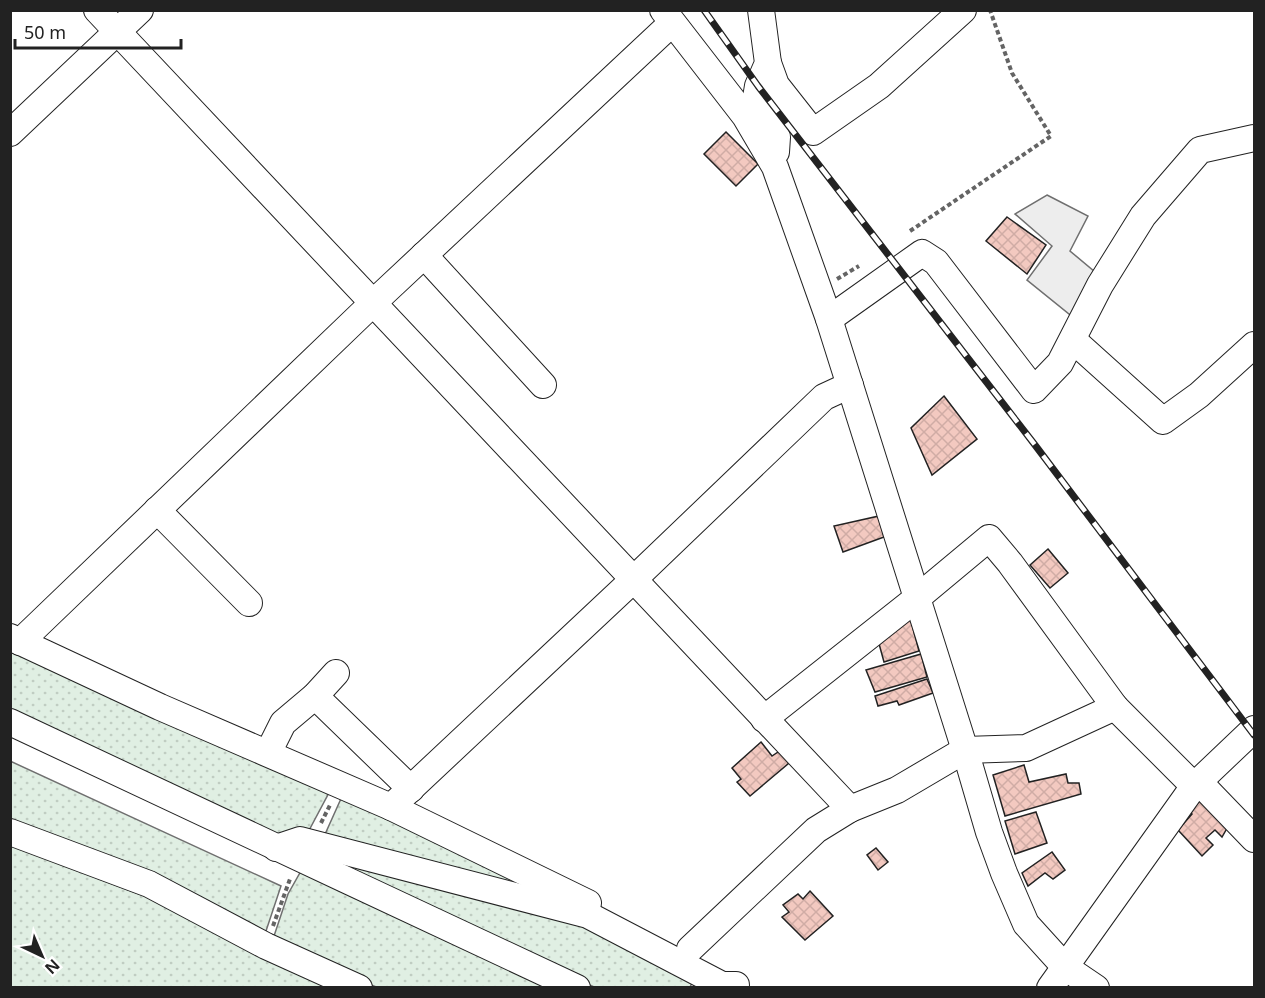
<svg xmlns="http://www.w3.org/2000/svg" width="1265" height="998" viewBox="0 0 1265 998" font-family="'Noto Sans',sans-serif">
<defs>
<pattern id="grass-dots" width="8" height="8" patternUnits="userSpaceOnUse" patternTransform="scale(1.5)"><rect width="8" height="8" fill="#e0efe3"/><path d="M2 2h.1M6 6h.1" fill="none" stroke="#c0cdc2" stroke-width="1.8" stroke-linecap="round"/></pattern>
<pattern id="building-cross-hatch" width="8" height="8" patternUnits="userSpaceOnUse" patternTransform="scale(1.5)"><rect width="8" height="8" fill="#f3c9c0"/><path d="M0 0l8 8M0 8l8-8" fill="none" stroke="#d0aca5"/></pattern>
</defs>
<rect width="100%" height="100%" fill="#fff"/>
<g fill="url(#grass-dots)" stroke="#6f6f6f" stroke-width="1.5">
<polygon points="10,645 332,787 306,836 269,833 11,710"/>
<polygon points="10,761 281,886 264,937 11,823"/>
<polygon points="344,792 538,887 533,896 322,841"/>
<polygon points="10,845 171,906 340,987 11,987"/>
<polygon points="311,852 585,923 694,979 690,987 594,987"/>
<polygon points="301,871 549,987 376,987 272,942 288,894"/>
</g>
<polygon fill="#ededed" stroke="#6f6f6f" stroke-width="1.5" points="1047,195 1088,216 1070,251 1095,272 1074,318 1027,280 1052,246 1015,214"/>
<g fill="url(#building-cross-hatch)" stroke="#222" stroke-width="1.5">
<polygon points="726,132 758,164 736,186 704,154"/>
<polygon points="1007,217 1046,245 1027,274 986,241"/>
<polygon points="944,396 977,439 932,475 911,428"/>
<polygon points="879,516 884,537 843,552 834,526"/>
<polygon points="1048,549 1068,573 1050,588 1030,565"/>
<polygon points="910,617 919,651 884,662 878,640"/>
<polygon points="921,654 927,677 875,692 866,670"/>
<polygon points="927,679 933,693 899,705 897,701 878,706 875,696"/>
<polygon points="761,742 772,756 778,752 795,758 750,796 737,782 741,779 732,768"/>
<polygon points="1024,765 1029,782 1066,774 1068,783 1079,783 1081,794 1005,816 993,775"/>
<polygon points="1201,797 1230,823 1222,837 1215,830 1206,838 1213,845 1202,856 1178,830 1192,814 1189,811"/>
<polygon points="1036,812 1047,843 1015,854 1005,821"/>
<polygon points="876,848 888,862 878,870 867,855"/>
<polygon points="1052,852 1065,870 1053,879 1045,873 1028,886 1022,873"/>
<polygon points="810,891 833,916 805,940 782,917 789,912 783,905 798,894 803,899"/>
</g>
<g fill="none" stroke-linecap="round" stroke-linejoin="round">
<g stroke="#222" stroke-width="28">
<g id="minor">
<polyline points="97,10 850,809"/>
<polyline points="663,10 745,116 775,167 829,319 965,750 989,832 1004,873 1026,924 1065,967 1096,988"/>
<polyline points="761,10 768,63 758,86 756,98 777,137 776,152"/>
<polyline points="768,63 776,85 813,132 879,86 963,10"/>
<polyline points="10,133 140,10"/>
<polyline points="424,255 543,385"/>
<polyline points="829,319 922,253 936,262 1034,390 1060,363 1100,285 1143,216 1200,150 1254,138"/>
<polyline points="1073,340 1163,421 1199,395 1254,345"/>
<polyline points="157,510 249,603"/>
<polyline points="10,637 160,707 391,807 633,580 824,397 850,385"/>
<polyline points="20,642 374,302 672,23"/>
<polyline points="315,696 411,789"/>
<polyline points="764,719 917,598 989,538 1010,563 1115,707 1194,786"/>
<path d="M10,722C199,812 388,899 577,988"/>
<polyline points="268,753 283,723 315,696 336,673"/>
<polyline points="1199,782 1254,839"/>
<polyline points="391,807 588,903"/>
<polyline points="10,832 149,884 266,946 359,988"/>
<polyline points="276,848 300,840 588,915 722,985 736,985"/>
<polyline points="690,949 816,830 850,809 897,790 965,750 1026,748 1115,707"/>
<polyline points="1050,988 1194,786 1254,729"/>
</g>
</g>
<g stroke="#646464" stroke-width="4" stroke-dasharray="4.5 3" stroke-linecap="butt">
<polyline points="910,231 1051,136 1012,73 990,10"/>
<polyline points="837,279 859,266"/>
<polyline points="321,823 330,805"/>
<polyline points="273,926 290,879"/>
</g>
<use href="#minor" stroke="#fff" stroke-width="26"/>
<g stroke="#222" stroke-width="7">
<polyline id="rail" points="704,10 758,86 1035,445 1254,735"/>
</g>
<use href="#rail" stroke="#fff" stroke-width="4.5" stroke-dasharray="14" stroke-linecap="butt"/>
</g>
<rect width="1265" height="998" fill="none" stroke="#222222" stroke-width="24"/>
<g transform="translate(42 956) rotate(136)" stroke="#ffffff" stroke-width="4.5" paint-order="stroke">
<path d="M0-4.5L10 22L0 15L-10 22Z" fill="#222222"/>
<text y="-9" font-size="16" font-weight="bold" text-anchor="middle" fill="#222222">N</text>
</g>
<path d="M15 39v9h166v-9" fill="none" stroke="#222222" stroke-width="3"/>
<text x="24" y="39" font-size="18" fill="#222222" stroke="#ffffff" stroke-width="4.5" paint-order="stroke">50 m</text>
</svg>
